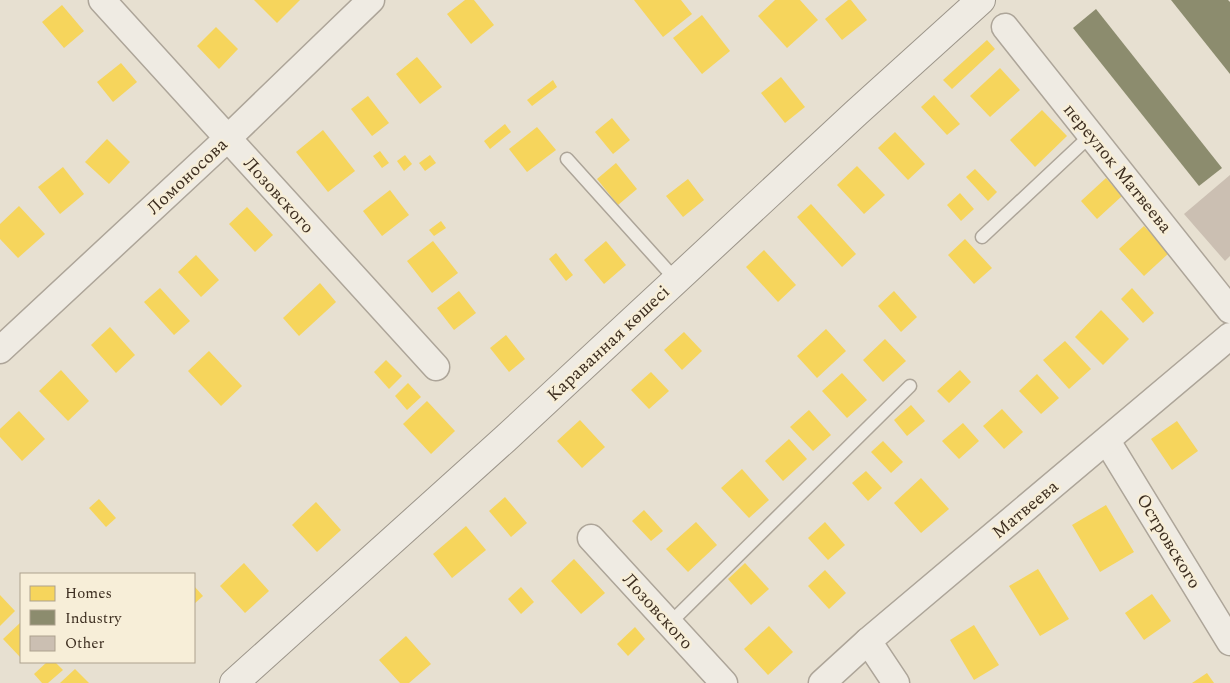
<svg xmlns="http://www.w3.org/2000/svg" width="1230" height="683" viewBox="0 0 1230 683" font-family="Spectral,serif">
<rect width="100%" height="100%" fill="#e7e0d1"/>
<g fill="#f6d55c">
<polygon points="254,0 300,0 277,23"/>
<polygon points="465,0 474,0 494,25 471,44 447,14"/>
<polygon points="634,0 681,0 692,14 663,37"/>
<polygon points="775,0 800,0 818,20 787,48 758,16"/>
<polygon points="848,0 851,0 867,20 842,40 825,19"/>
<polygon points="62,5 84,31 64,48 42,22"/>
<polygon points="702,15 730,51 702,74 673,38"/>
<polygon points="216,27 238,49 219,69 197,46"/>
<polygon points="987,40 995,49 952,89 943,80"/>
<polygon points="417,57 442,87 420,104 396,74"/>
<polygon points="121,63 137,82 113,102 97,82"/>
<polygon points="1000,68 1020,90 990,117 970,96"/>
<polygon points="781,77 805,107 785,123 761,93"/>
<polygon points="553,80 557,87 532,106 527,100"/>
<polygon points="934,95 960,124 947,135 921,107"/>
<polygon points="368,96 389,123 372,136 351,109"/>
<polygon points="1042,110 1067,136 1035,167 1010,140"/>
<polygon points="612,118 630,140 613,154 595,132"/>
<polygon points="505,124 511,132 490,149 484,141"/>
<polygon points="537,127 556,150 527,172 509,149"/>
<polygon points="323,130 355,171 328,192 296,152"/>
<polygon points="895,132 925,164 908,180 878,148"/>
<polygon points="107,139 130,162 109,184 85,162"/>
<polygon points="380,151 389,163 382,168 373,156"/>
<polygon points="405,155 412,164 404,171 397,161"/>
<polygon points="430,155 436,163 425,171 419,163"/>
<polygon points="616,163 637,189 618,205 597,179"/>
<polygon points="857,166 885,195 864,214 837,185"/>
<polygon points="63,167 84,194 60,214 38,187"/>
<polygon points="975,169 997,192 988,201 966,177"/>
<polygon points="1106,178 1122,196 1097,219 1081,201"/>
<polygon points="688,179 704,200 683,217 666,196"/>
<polygon points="390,190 409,215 382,236 363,211"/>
<polygon points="960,193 974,209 961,221 947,205"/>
<polygon points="811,204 856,254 842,267 797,217"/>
<polygon points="19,206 45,234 18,258 0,239 0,224"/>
<polygon points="247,207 273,235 255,252 229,224"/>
<polygon points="441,221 446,228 434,236 429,230"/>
<polygon points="1144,226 1169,253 1144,276 1119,249"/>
<polygon points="965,239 992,268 974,284 948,255"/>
<polygon points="433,241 458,273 432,293 407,261"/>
<polygon points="606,241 626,265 604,284 584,260"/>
<polygon points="764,250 796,285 778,302 746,267"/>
<polygon points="556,253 573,275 566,281 549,259"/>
<polygon points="196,255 219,280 201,297 178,272"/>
<polygon points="320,283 336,302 299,336 283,318"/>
<polygon points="160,288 190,321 174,335 144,302"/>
<polygon points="1132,288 1154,313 1143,323 1121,299"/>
<polygon points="459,291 476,313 454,330 437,308"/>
<polygon points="894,291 917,317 901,332 878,306"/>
<polygon points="1101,310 1129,339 1103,365 1075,337"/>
<polygon points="110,327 135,355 116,373 91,345"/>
<polygon points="826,329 846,351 817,378 797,356"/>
<polygon points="684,332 702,351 682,370 664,350"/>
<polygon points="506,335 525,359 509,372 490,348"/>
<polygon points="885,339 906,361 883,382 863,360"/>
<polygon points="1065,341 1091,369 1069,389 1043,360"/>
<polygon points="209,351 242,386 221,406 188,371"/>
<polygon points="386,360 402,376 389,389 374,372"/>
<polygon points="61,370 89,401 68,421 39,391"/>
<polygon points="960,370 971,382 949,403 937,391"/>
<polygon points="651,372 669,391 649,409 631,390"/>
<polygon points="842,373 867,400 847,418 822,391"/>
<polygon points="1037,374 1059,398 1041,414 1019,391"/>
<polygon points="408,383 421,397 407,410 395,396"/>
<polygon points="427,401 455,431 431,454 403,424"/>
<polygon points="911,405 925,421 907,436 894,420"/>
<polygon points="1002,409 1023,432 1004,449 983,426"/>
<polygon points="809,410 831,435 813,451 790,427"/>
<polygon points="19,411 45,439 22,461 0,437 0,429"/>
<polygon points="580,420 605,447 582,468 557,441"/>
<polygon points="1177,421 1198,451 1172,470 1151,439"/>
<polygon points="963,423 979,441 959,459 942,441"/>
<polygon points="789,439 807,459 783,481 765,461"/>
<polygon points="883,441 903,462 891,473 871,452"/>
<polygon points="742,469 769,500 749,518 721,488"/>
<polygon points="866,471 882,488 868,501 852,483"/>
<polygon points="921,478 949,509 921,533 894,503"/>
<polygon points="505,497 527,523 511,537 489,511"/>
<polygon points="99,499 116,518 106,527 89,508"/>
<polygon points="316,502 341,530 317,552 292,525"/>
<polygon points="1106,505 1134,552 1100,572 1072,525"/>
<polygon points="644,510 663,531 651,541 632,521"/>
<polygon points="696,522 717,545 688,572 666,549"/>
<polygon points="825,522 845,545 828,560 808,538"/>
<polygon points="466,526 486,550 452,578 433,554"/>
<polygon points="574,559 605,593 581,614 551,581"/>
<polygon points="244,563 269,591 245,613 220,586"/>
<polygon points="745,563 769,589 751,605 728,579"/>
<polygon points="1038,569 1069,619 1040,636 1009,586"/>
<polygon points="825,570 846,593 829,609 808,586"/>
<polygon points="194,586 203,596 194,604"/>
<polygon points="521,587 534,602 521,614 508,599"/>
<polygon points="1152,594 1171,621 1144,640 1125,613"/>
<polygon points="0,595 15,611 0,626"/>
<polygon points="21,622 21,656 20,657 3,639"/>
<polygon points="974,625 999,665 974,680 950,640"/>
<polygon points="769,626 793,652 768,675 744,649"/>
<polygon points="635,627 645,639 628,656 617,644"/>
<polygon points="406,636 431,664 409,683 400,683 379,660"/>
<polygon points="47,662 55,662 63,670 48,683 42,683 34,674"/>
<polygon points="75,669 89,683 60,683"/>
<polygon points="1207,673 1214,683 1192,683"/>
</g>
<g fill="#8c8c6e">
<polygon points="1171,0 1228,0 1230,2 1230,74"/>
<polygon points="1096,9 1222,168 1199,186 1073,28"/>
</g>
<polygon fill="#cbbfb2" points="1230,175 1230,256 1225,261 1184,214"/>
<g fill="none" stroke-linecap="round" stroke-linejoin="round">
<g stroke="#ada599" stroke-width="15">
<g id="service">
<polyline points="567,159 676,280"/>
<polyline points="982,237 1091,135"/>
<polyline points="669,624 910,386"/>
</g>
</g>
<g stroke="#ada599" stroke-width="29">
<g id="minor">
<polyline points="102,0 436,367"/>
<polyline points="1005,27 1230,310"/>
<polyline points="0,350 227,139 371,0"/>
<polyline points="1107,441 1230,642"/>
<polyline points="591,538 724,683"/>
<polyline points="868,641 896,683"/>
<polyline points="822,683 868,641 1230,336"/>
</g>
</g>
<g stroke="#9c958a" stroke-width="30">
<polyline id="secondary" points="234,683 505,439 856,113 981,0"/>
</g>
<use href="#service" stroke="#efebe3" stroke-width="12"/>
<use href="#minor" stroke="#efebe3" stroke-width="26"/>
<use href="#secondary" stroke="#efebe3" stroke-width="28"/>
</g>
<g text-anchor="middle" stroke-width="5" stroke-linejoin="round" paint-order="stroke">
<g font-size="18" fill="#3d2e20" stroke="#f7eed8">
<text transform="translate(1118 168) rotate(51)" y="6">переулок Матвеева</text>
<text transform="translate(187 176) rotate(-43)" y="6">Ломоносова</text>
<text transform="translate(279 195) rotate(48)" y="6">Лозовского</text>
<text transform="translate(608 343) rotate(-43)" y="6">Караванная көшесі</text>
<text transform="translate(1025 509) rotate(-40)" y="6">Матвеева</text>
<text transform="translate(1169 541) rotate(59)" y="6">Островского</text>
<text transform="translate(658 611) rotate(48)" y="6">Лозовского</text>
</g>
</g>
<rect x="20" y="573" width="175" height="90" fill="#f7eed8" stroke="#ada18e"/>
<rect x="30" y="586" width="25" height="15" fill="#f6d55c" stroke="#ada18e"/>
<text x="65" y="598" font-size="15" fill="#3d2e20">Homes</text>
<rect x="30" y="610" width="25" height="15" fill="#8c8c6e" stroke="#ada18e"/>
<text x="65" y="623" font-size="15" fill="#3d2e20">Industry</text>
<rect x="30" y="636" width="25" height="15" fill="#cbbfb2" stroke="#ada18e"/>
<text x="65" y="648" font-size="15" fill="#3d2e20">Other</text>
</svg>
